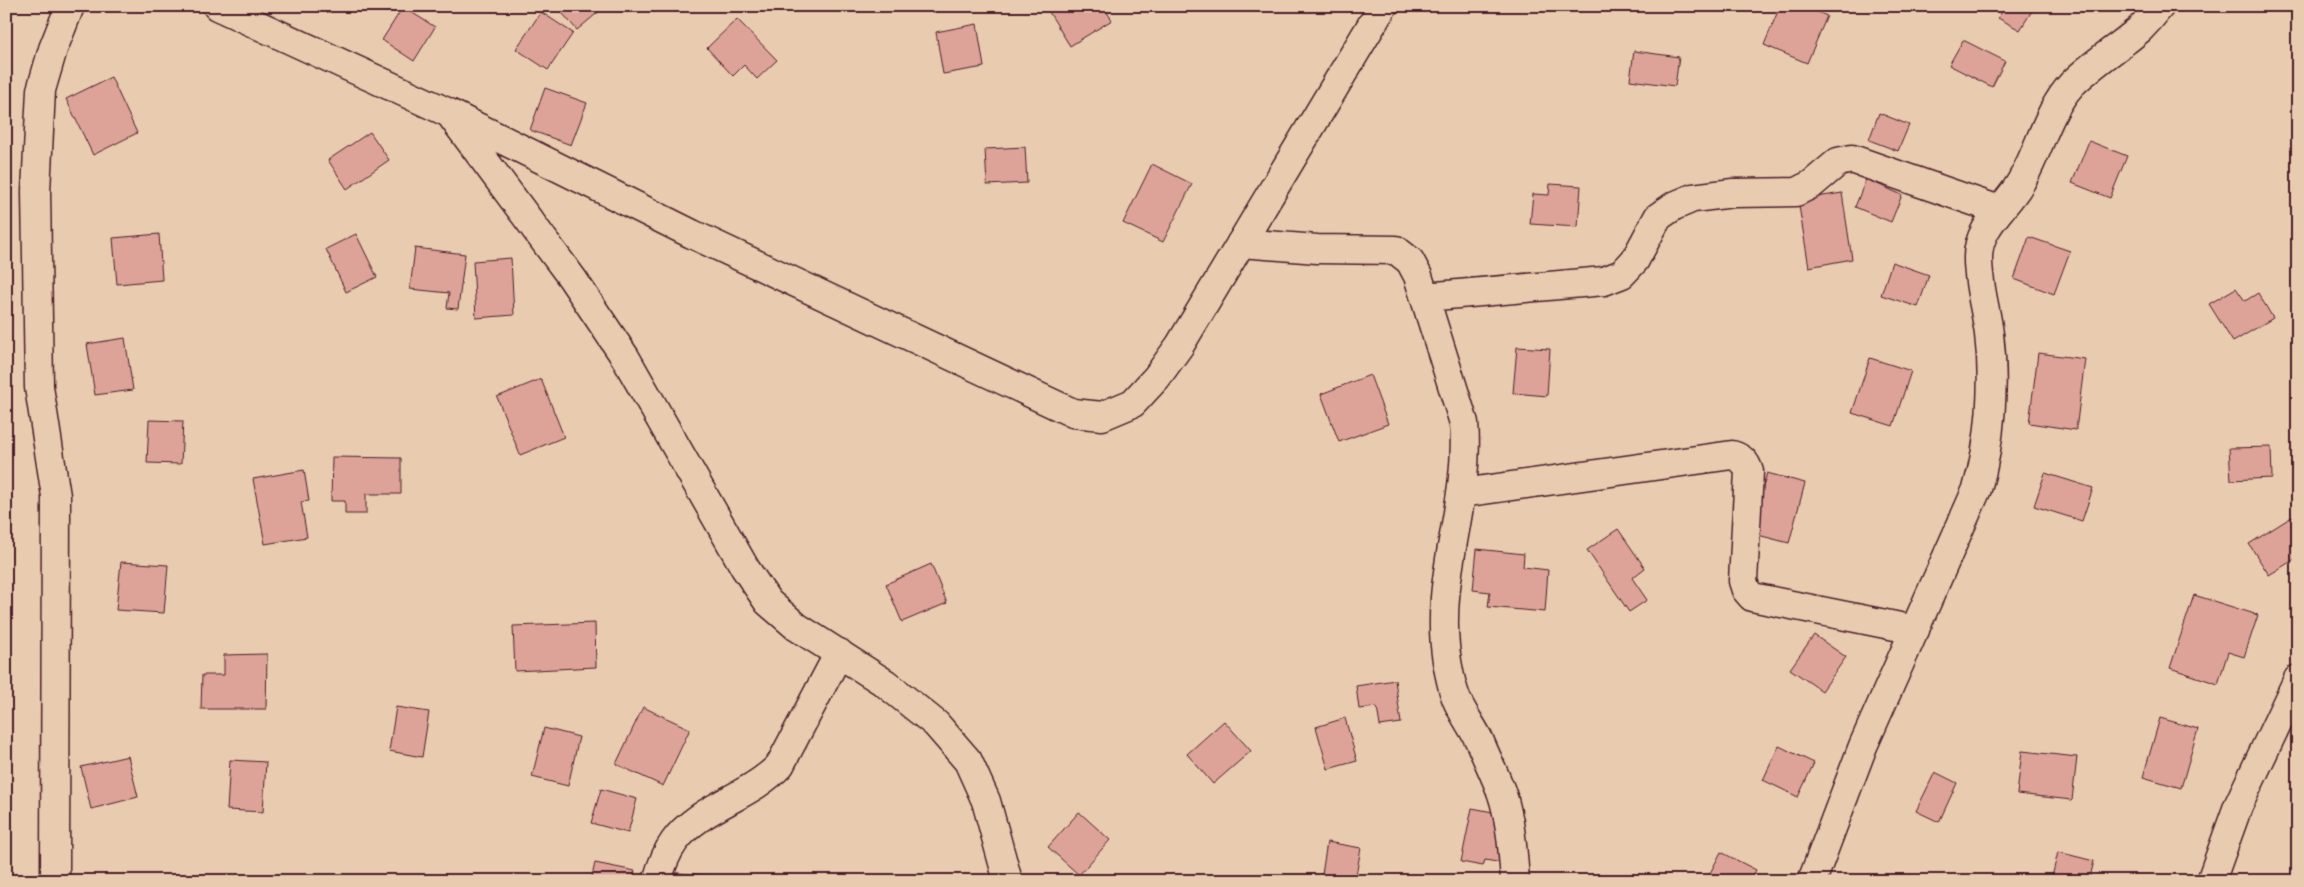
<svg xmlns="http://www.w3.org/2000/svg" width="2304" height="887" viewBox="0 0 2304 887" font-family="Itim,sans-serif">
<rect width="100%" height="100%" fill="#e9cbaf"/>
<filter id="ink" filterUnits="userSpaceOnUse"><feTurbulence type="fractalNoise" baseFrequency=".02" numOctaves="2"/><feDisplacementMap in="SourceGraphic" scale="10" xChannelSelector="R" yChannelSelector="G"/><feConvolveMatrix kernelMatrix="1 2 1 2 8 2 1 2 1" color-interpolation-filters="sRGB"/></filter>
<g filter="url(#ink)">
<g fill="#dda399" stroke="#4a1f2b">
<polygon points="556,6 600,6 602,9 577,30"/>
<polygon points="1058,6 1103,6 1112,20 1070,46 1049,12"/>
<polygon points="1780,6 1803,6 1827,16 1807,63 1764,45"/>
<polygon points="2005,6 2035,6 2020,30 1998,18"/>
<polygon points="403,7 435,27 414,61 382,40"/>
<polygon points="541,12 573,33 548,70 516,49"/>
<polygon points="737,19 777,60 757,79 744,65 733,76 707,48"/>
<polygon points="977,24 984,67 943,74 936,32"/>
<polygon points="1963,40 2005,61 1992,87 1949,65"/>
<polygon points="1634,51 1679,57 1675,86 1630,80"/>
<polygon points="111,77 137,133 93,155 66,99"/>
<polygon points="545,88 587,103 571,145 530,130"/>
<polygon points="1879,113 1909,125 1898,151 1869,140"/>
<polygon points="370,132 389,160 347,189 328,160"/>
<polygon points="2089,141 2127,156 2110,198 2072,183"/>
<polygon points="1025,147 1027,183 987,185 985,149"/>
<polygon points="1152,164 1192,184 1163,242 1123,223"/>
<polygon points="1866,179 1902,195 1891,222 1855,207"/>
<polygon points="1550,184 1581,186 1578,227 1530,224 1533,194 1549,195"/>
<polygon points="1842,193 1852,259 1809,267 1798,200"/>
<polygon points="159,234 162,280 117,284 113,238"/>
<polygon points="356,234 377,277 346,292 326,249"/>
<polygon points="2029,237 2070,251 2054,294 2014,279"/>
<polygon points="415,248 465,254 458,309 447,308 449,293 410,289"/>
<polygon points="511,258 514,315 476,318 473,261"/>
<polygon points="1892,262 1929,275 1918,307 1881,295"/>
<polygon points="2236,288 2245,301 2258,293 2273,318 2233,342 2209,304"/>
<polygon points="125,338 133,390 95,395 87,344"/>
<polygon points="1517,347 1550,349 1547,396 1513,393"/>
<polygon points="2038,353 2085,359 2076,430 2029,423"/>
<polygon points="1870,358 1911,371 1893,426 1852,413"/>
<polygon points="1370,375 1388,424 1339,442 1321,394"/>
<polygon points="541,379 564,437 520,455 497,397"/>
<polygon points="149,420 183,421 181,464 147,463"/>
<polygon points="2271,447 2272,478 2231,480 2229,448"/>
<polygon points="332,457 401,458 401,494 366,494 366,514 345,514 345,501 331,501"/>
<polygon points="304,470 309,501 301,502 307,537 265,544 253,479"/>
<polygon points="1767,473 1805,483 1789,543 1750,533"/>
<polygon points="2045,473 2093,488 2082,521 2034,506"/>
<polygon points="2298,513 2298,557 2269,575 2249,544"/>
<polygon points="1618,529 1645,568 1632,578 1647,600 1629,612 1587,550"/>
<polygon points="1477,549 1524,554 1523,567 1548,570 1545,612 1488,607 1490,592 1473,590"/>
<polygon points="121,562 168,565 164,613 116,610"/>
<polygon points="931,564 947,603 902,622 886,584"/>
<polygon points="2194,595 2258,615 2244,657 2228,652 2218,684 2170,668"/>
<polygon points="595,623 596,667 515,671 513,626"/>
<polygon points="1814,635 1846,657 1822,691 1790,669"/>
<polygon points="267,654 266,709 201,709 202,675 224,675 224,655"/>
<polygon points="1395,680 1401,723 1380,726 1377,707 1359,709 1356,686"/>
<polygon points="396,707 429,712 422,757 389,751"/>
<polygon points="643,707 690,729 663,786 616,764"/>
<polygon points="1345,718 1357,761 1328,769 1316,727"/>
<polygon points="2160,718 2198,729 2181,788 2143,777"/>
<polygon points="1224,721 1251,751 1213,784 1187,754"/>
<polygon points="544,728 579,737 568,786 532,777"/>
<polygon points="1779,746 1814,763 1798,797 1763,780"/>
<polygon points="2022,751 2077,757 2072,800 2017,794"/>
<polygon points="128,756 138,797 91,809 81,767"/>
<polygon points="230,760 266,762 263,812 227,810"/>
<polygon points="1935,772 1957,783 1939,822 1916,811"/>
<polygon points="601,789 637,799 628,833 591,823"/>
<polygon points="1472,808 1524,818 1515,865 1485,860 1483,866 1461,862"/>
<polygon points="1079,812 1110,840 1079,875 1048,847"/>
<polygon points="1327,842 1361,848 1355,881 1321,881"/>
<polygon points="1721,852 1756,870 1750,881 1706,881"/>
<polygon points="2058,852 2094,861 2089,881 2051,881"/>
<polygon points="595,863 635,871 632,881 591,881"/>
<polygon points="664,872 719,876 718,881 664,881"/>
</g>
<g fill="none" stroke-linecap="round" stroke-linejoin="round">
<g stroke="#4a1f2b" stroke-width="31">
<g id="minor">
<polyline points="217,6 449,113 692,234 1073,413 1102,416 1133,403 1157,377 1180,345 1383,6"/>
<polyline points="453,118 572,278 625,357 745,568 768,602 797,627 885,683 936,724 968,761 986,801 1008,881"/>
<path d="M1241,243L1317,249L1396,250L1410,261L1418,276L1464,423C1471,505 1433,579 1447,661C1449,673 1452,687 1456,698C1462,713 1473,727 1480,742C1487,759 1496,777 1502,794C1511,821 1513,853 1515,881"/>
<polyline points="1425,297 1604,281 1622,274 1635,260 1658,217 1674,206 1693,198 1733,193 1796,192 1812,184 1838,162 1852,159 1999,210"/>
<path d="M1462,493L1732,455C1742,458 1746,462 1749,472L1743,581L1746,590L1752,597L1915,630"/>
<polyline points="55,881 56,496 39,387 36,191 41,90 53,49 70,6"/>
<path d="M657,881C661,867 666,853 674,842C699,807 750,797 780,765L839,653"/>
<path d="M1812,881L1863,746L1977,489C1991,443 1995,382 1989,334C1986,309 1978,285 1978,259C1977,228 2004,209 2019,185C2039,153 2046,112 2072,84C2093,63 2118,48 2140,29C2147,22 2154,14 2160,6"/>
<polyline points="2211,881 2238,806 2298,679"/>
</g>
</g>
<use href="#minor" stroke="#e9cbaf" stroke-width="28"/>
</g>
</g>
<rect width="2304" height="887" fill="none" stroke="#e9cbaf" stroke-width="25"/>
<rect x="12" y="12" width="2279" height="862" fill="none" stroke="#4a1f2b" stroke-width="2" filter="url(#ink)"/>
</svg>
